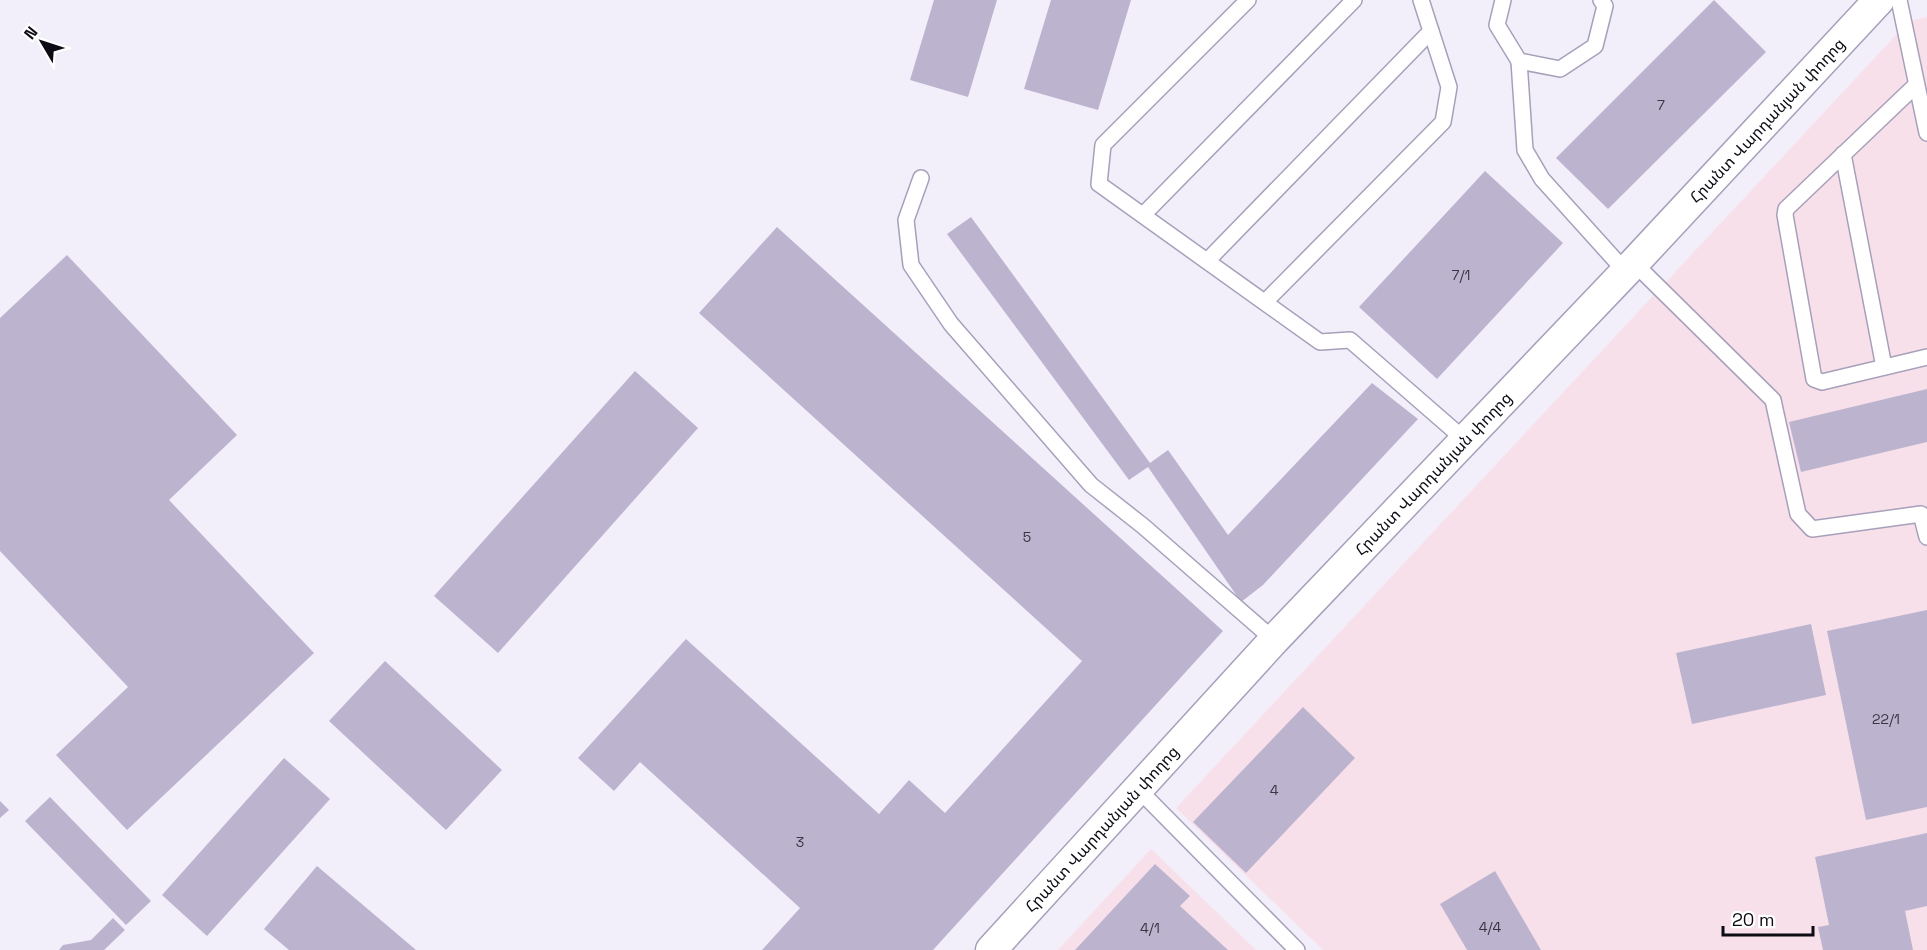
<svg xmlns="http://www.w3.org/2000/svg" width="1927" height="950" viewBox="0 0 1927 950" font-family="'Space Grotesk','Noto Sans Armenian',sans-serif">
<rect width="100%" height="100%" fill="#f2effb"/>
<g fill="#f8e0ea">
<polygon points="1927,17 1927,950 1323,950 1176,808 1909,21"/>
<polygon points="1151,849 1256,950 1058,950"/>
</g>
<g fill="#bcb4cf">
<polygon points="934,0 997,0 968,97 910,80"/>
<polygon points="1051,0 1131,0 1098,110 1024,89"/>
<polygon points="1714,0 1766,52 1608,209 1556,158"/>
<polygon points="1485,171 1563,243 1437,379 1359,307"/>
<polygon points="971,217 1150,463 1168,450 1228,535 1372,383 1418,419 1263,585 1241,602 1148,467 1129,480 947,234"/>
<polygon points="777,227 1223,631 933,950 762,950 800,908 640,762 614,791 578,758 686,639 879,814 909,780 945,813 1082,661 699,313"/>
<polygon points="67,255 237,435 169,500 314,653 127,830 56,755 128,687 0,551 0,318"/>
<polygon points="635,371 698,428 498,653 434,596"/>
<polygon points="1927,389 1927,442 1801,472 1789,422"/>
<polygon points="1927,610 1927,807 1866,820 1827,631"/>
<polygon points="1811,624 1826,695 1692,724 1676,653"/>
<polygon points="385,661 502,770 446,830 329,721"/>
<polygon points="1303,707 1355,758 1246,873 1193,822"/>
<polygon points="284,758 330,799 207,936 162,895"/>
<polygon points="50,797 151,901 126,925 25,821"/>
<polygon points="0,801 9,810 0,818"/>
<polygon points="1927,833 1927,906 1905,911 1913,950 1823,950 1818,927 1829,925 1815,857"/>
<polygon points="1155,864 1190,896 1180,906 1228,950 1075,950"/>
<polygon points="317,866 416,950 289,950 264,929"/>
<polygon points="1495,871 1541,950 1467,950 1440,904"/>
<polygon points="113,918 125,930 104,950 59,950 63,945 91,940"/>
</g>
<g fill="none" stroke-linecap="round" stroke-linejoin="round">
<g stroke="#a7a0ba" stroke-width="18">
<g id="service">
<polyline points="1248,0 1103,145 1099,184 1320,342 1350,340 1465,440"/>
<polyline points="1503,0 1497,25 1519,61 1560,69 1595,46 1605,6 1601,0"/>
<polyline points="1899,0 1927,133"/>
<polyline points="1519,61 1525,150 1542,179 1625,271"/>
<polyline points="1916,85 1786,209 1785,215 1814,379 1822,382 1927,357"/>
<polyline points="1843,154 1884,367"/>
<polyline points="921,178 906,220 911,265 951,324 1091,485 1143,526 1274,640"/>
<polyline points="1143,215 1354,0"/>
<polyline points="1207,261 1431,31"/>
<polyline points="1634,263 1773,400 1798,514 1812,529 1921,514 1927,537"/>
<polyline points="1265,302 1443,122 1449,87 1421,0"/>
<polyline points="1138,789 1297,950"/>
</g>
</g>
<g stroke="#a7a0ba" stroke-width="33">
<g id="minor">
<path id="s1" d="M991,950L1274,640L1634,263L1879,0"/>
</g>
</g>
<use href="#service" stroke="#fff" stroke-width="15"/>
<use href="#minor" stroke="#fff" stroke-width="30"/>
</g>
<g text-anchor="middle" stroke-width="5" stroke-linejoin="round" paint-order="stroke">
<g font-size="14" fill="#393543">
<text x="1661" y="110">7</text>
<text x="1461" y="280">7/1</text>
<text x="1027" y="542">5</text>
<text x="1886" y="724">22/1</text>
<text x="1274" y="795">4</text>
<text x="800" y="847">3</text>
<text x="1490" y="932">4/4</text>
<text x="1150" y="933">4/1</text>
</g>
<g font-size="16" fill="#0d0b14" stroke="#fff">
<text dy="6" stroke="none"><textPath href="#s1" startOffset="1136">Հրանտ Վարդանյան փողոց</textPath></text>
<text dy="6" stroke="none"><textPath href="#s1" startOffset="650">Հրանտ Վարդանյան փողոց</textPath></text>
<text dy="6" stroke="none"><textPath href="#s1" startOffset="164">Հրանտ Վարդանյան փողոց</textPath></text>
</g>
</g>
<g transform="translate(42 42) rotate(309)" stroke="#ffffff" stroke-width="4.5" paint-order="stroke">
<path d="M0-4.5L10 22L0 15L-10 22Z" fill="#0d0b14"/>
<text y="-9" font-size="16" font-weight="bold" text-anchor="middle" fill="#0d0b14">N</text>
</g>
<path d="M1723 926v9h90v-9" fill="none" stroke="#0d0b14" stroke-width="3"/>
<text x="1732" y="926" font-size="18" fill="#0d0b14" stroke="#ffffff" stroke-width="4.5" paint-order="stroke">20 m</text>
</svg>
